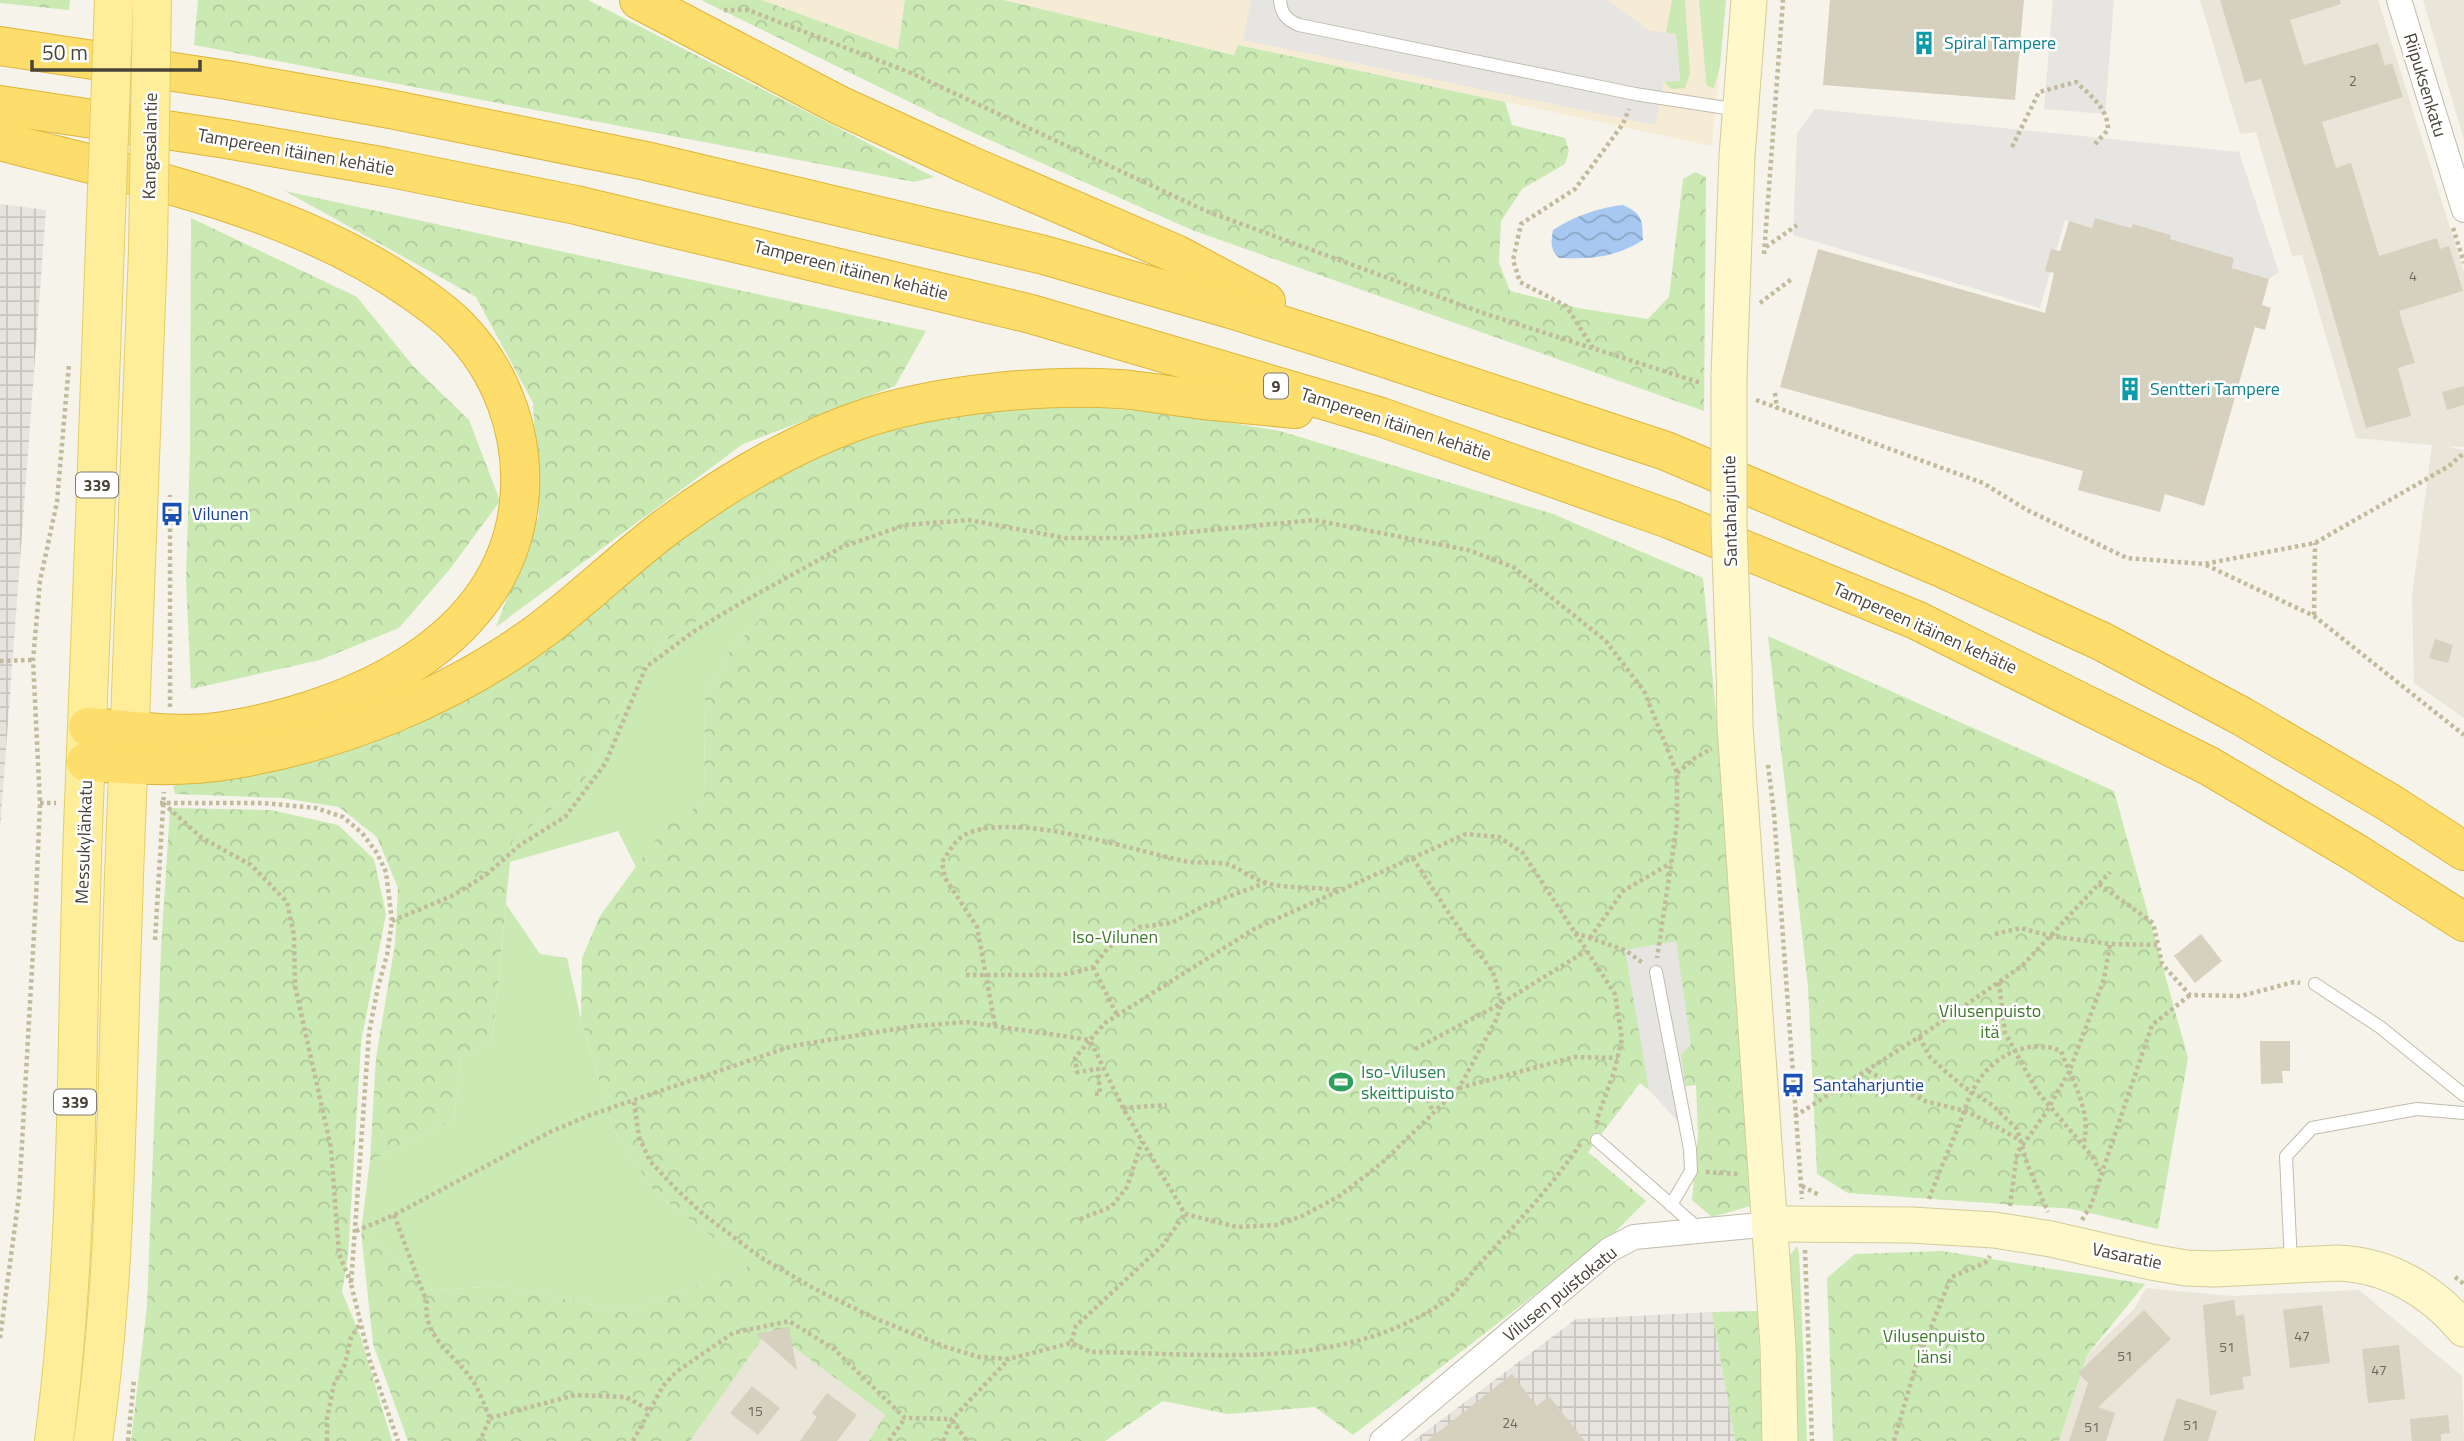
<svg xmlns="http://www.w3.org/2000/svg" width="2464" height="1441" viewBox="0 0 2464 1441" font-family="'Titillium Web',sans-serif">
<defs>
<pattern id="industrial-grid" width="8" height="8" patternUnits="userSpaceOnUse" patternTransform="scale(1.75)"><rect width="8" height="8" fill="#e7e4de"/><path d="M0 4h8M4 0v8" fill="none" stroke="#c8c5bf"/></pattern>
<pattern id="forest-crowns" width="20" height="18" patternUnits="userSpaceOnUse" patternTransform="scale(1.75)"><rect width="20" height="18" fill="#cae9b3"/><path d="M2 6a3 3 0 1 1 6 0M12 15a3 3 0 1 1 6 0" fill="none" stroke="#afc99b"/></pattern>
<pattern id="water-waves" width="16" height="10" patternUnits="userSpaceOnUse" patternTransform="scale(1.75)"><rect width="16" height="10" fill="#a7c9f1"/><path d="M0 5q4-4 8 0t8 0" fill="none" stroke="#8aa5c4"/></pattern>
</defs>
<rect width="100%" height="100%" fill="#f5f3ea"/>
<g fill="#e9e5d8">
<polygon points="2200,0 2378,0 2464,272 2464,447 2443,446 2464,450 2464,718 2414,683 2412,596 2432,445 2356,438 2302,255 2292,256 2256,132 2240,134"/>
<polygon points="2423,0 2464,0 2464,140"/>
<polygon points="2146,1288 2232,1296 2359,1290 2462,1376 2464,1441 2059,1441 2087,1355 2134,1309"/>
<polygon points="769,1329 886,1416 869,1441 690,1441"/>
</g>
<g fill="#f6ecd5">
<polygon points="762,0 905,0 898,50"/>
<polygon points="1003,0 1726,0 1712,146 1239,45 1235,55"/>
</g>
<g fill="url(#industrial-grid)">
<polygon points="0,204 46,210 0,830"/>
<polygon points="1712,1312 1735,1441 1413,1441 1576,1319"/>
</g>
<g fill="#cae9b3">
<polygon points="1672,0 1685,0 1690,74 1685,88 1671,89 1664,82 1680,80 1676,34 1666,33"/>
<polygon points="1699,0 1726,0 1720,66 1714,88 1707,86 1706,81"/>
<polygon points="791,558 759,620 729,652 705,697 704,802 666,827 636,867 618,831 510,862 512,842 583,783 654,649"/>
<polygon points="506,904 540,954 567,958 581,1019 614,1130 653,1190 708,1234 756,1264 623,1312 506,1286 432,1290 361,1231 370,1161 454,1119 461,1054 492,1043"/>
<polygon points="1797,1246 1799,1253 1807,1441 1793,1441 1788,1266 1790,1255"/>
</g>
<g fill="url(#forest-crowns)">
<polygon points="0,0 70,0 69,10 0,3"/>
<polygon points="198,0 588,0 934,177 914,182 194,45"/>
<polygon points="701,0 762,0 898,50 905,0 1003,0 1234,55 1238,45 1505,102 1512,125 1565,138 1569,151 1565,164 1522,189 1501,221 1499,263 1510,291 1578,308 1648,319 1669,297 1683,179 1695,172 1706,177 1704,411 1192,230 965,129"/>
<polygon points="285,191 926,331 895,386 743,444 496,627 539,515 533,403 476,297"/>
<polygon points="191,218 357,297 413,366 469,420 500,501 450,569 399,628 320,660 191,689 186,578 190,452"/>
<polygon points="1063,405 1178,414 1280,431 1553,514 1703,578 1723,785 1757,1204 1712,1217 1692,1200 1698,1135 1696,1085 1649,1090 1640,1083 1588,1152 1646,1201 1611,1236 1353,1435 1315,1407 1228,1414 1163,1401 1105,1441 869,1441 885,1415 769,1329 690,1441 408,1441 373,1344 361,1231 432,1290 506,1286 623,1312 755,1264 708,1234 653,1190 614,1130 581,1019 582,958 600,916 665,827 704,802 705,697 729,652 759,620 790,559 654,649 583,783 512,842 492,1043 461,1054 454,1119 370,1161 376,1058 395,944 398,888 377,837 339,807 282,798 175,794 173,786 182,782 301,762 688,531 784,466 935,416"/>
<polygon points="1768,636 2114,791 2188,1058 2158,1229 2073,1209 1848,1193 1817,1174 1808,986"/>
<polygon points="170,808 271,810 338,825 374,859 386,914 361,1042 348,1256 342,1292 360,1335 392,1441 131,1441 147,1306 161,949"/>
<polygon points="1942,1251 2145,1284 2087,1355 2059,1441 1833,1441 1827,1278 1855,1254"/>
<polygon points="1758,1311 1763,1441 1735,1441 1712,1312"/>
</g>
<g fill="#e6e5e1">
<polygon points="1251,0 1608,0 1650,31 1676,34 1680,81 1664,82 1655,125 1243,40"/>
<polygon points="2053,0 2114,0 2105,114 2044,109"/>
<polygon points="1815,109 2239,152 2279,272 2269,279 2232,268 2234,258 2170,239 2171,235 2133,224 2131,228 2095,218 2092,228 2065,220 2040,308 1793,235 1797,133"/>
<polygon points="1676,941 1691,1045 1681,1054 1693,1138 1649,1090 1625,950"/>
</g>
<path fill="url(#water-waves)" d="M1623,205C1643,214 1642,220 1643,240C1614,258 1592,259 1559,258C1550,249 1551,243 1553,230C1575,216 1597,208 1623,205Z"/>
<g fill="#d6d0bf">
<polygon points="1830,0 2024,0 2015,100 1823,85"/>
<polygon points="2220,0 2340,0 2341,4 2290,20 2304,65 2378,43 2385,66 2392,63 2403,97 2322,122 2336,168 2351,163 2379,256 2437,238 2440,249 2449,246 2463,291 2399,311 2415,363 2398,368 2411,416 2366,428 2318,262 2261,79 2245,83"/>
<polygon points="2095,218 2131,228 2133,224 2171,235 2170,239 2234,258 2232,268 2269,279 2262,305 2271,308 2265,330 2255,327 2204,506 2165,494 2160,512 2078,490 2083,471 1780,387 1818,249 2045,313 2054,273 2045,271 2051,249 2060,251 2069,221 2092,228"/>
<polygon points="2464,386 2464,405 2447,410 2442,392"/>
<polygon points="2435,639 2453,645 2448,663 2429,658"/>
<polygon points="2201,934 2222,961 2195,983 2174,956"/>
<polygon points="2260,1041 2290,1041 2290,1071 2282,1071 2283,1083 2261,1084"/>
<polygon points="2234,1300 2236,1316 2244,1314 2251,1376 2242,1377 2244,1389 2210,1395 2203,1305"/>
<polygon points="2322,1305 2330,1363 2290,1368 2283,1310"/>
<polygon points="2144,1310 2171,1339 2098,1407 2115,1413 2106,1441 2069,1441 2088,1383 2078,1373"/>
<polygon points="789,1327 797,1370 756,1334"/>
<polygon points="2399,1345 2405,1399 2368,1403 2362,1349"/>
<polygon points="1512,1374 1537,1406 1549,1396 1585,1441 1427,1441"/>
<polygon points="752,1386 780,1408 758,1435 730,1413"/>
<polygon points="827,1393 857,1415 837,1441 800,1441 817,1417 812,1413"/>
<polygon points="2177,1398 2217,1411 2208,1441 2163,1441"/>
<polygon points="2448,1415 2450,1433 2441,1434 2441,1441 2412,1441 2410,1419"/>
</g>
<g fill="none" stroke-linecap="round" stroke-linejoin="round">
<g stroke="#c0bcac" stroke-width="14">
<g id="lane">
<path d="M1280,0C1281,13 1286,20 1299,25L1635,94L1739,110"/>
<polyline points="1656,972 1690,1149 1691,1171 1671,1205"/>
<polyline points="2315,984 2380,1027 2464,1095"/>
<polyline points="1597,1140 1700,1230"/>
<polyline points="2291,1264 2286,1156 2312,1128 2417,1109 2464,1113"/>
</g>
</g>
<g stroke="#c0bcac" stroke-width="26">
<g id="street">
<polyline points="2399,0 2464,210"/>
<polyline points="1382,1441 1609,1250 1634,1237 1771,1224"/>
</g>
</g>
<g stroke="#d4cc9a" stroke-width="37">
<g id="secondary">
<polyline points="1729,376 1737,156 1749,0"/>
<polyline points="1734,667 1735,726 1778,1346 1780,1441"/>
<path d="M1771,1224L1911,1225L1994,1230L2051,1239L2151,1262L2186,1268L2214,1269L2338,1263C2389,1265 2432,1291 2464,1329"/>
</g>
</g>
<g stroke="#e4ce68" stroke-width="40">
<g id="primary">
<path d="M54,1441C82,1230 75,1015 84,803C91,616 99,430 105,243"/>
<path d="M93,1441C117,1275 116,1106 122,939C129,709 139,479 148,250"/>
</g>
</g>
<g stroke="#deb53b" stroke-width="40">
<g id="highway">
<polyline points="639,0 839,105 967,164 1176,254 1266,302"/>
<polyline points="0,46 227,80 390,109 646,161 1044,255 1234,310 1348,346 1666,451 1942,568 2103,642 2243,717 2390,803 2464,851"/>
<polyline points="0,105 226,139 386,167 576,205 1031,314 1381,417 1669,519 1916,620 2209,766 2356,853 2464,922"/>
<path d="M0,141C138,177 292,207 410,289C427,301 445,313 459,328C501,371 523,431 520,491C512,642 353,710 224,731C182,738 131,730 88,727"/>
<path d="M86,762C134,765 183,768 230,760C341,742 453,696 543,629C585,597 623,560 665,528C727,482 797,440 872,416C943,394 1045,384 1119,389C1147,391 1176,397 1204,400C1234,403 1265,406 1295,409"/>
</g>
</g>
<g stroke="#c2ba9d" stroke-width="4.5" stroke-dasharray="3.5 3.5" stroke-linecap="butt">
<polyline points="724,10 748,10 911,73 1206,211 1483,313 1701,383"/>
<path d="M2012,147L2039,92L2076,82C2091,96 2108,108 2108,130L2095,144"/>
<polyline points="2453,228 2464,263"/>
<polyline points="1766,247 1797,225"/>
<polyline points="1764,254 1783,0"/>
<polyline points="1760,303 1793,278"/>
<polyline points="1593,348 1566,306 1520,282 1513,260 1521,224 1575,189 1623,124 1629,109"/>
<polyline points="1775,393 1777,409"/>
<polyline points="1756,400 1983,483 2027,510 2127,558 2204,564 2315,543 2449,466 2464,453"/>
<polyline points="2206,565 2314,616 2464,735"/>
<polyline points="2314,615 2315,543"/>
<polyline points="0,661 33,660"/>
<polyline points="170,707 170,495"/>
<polyline points="1768,765 1774,813 1802,1199"/>
<polyline points="1677,773 1695,758 1711,749"/>
<polyline points="40,803 56,803"/>
<polyline points="160,803 263,803 316,808 343,817 362,833 377,853 386,872 392,921 387,955 378,987 369,1033 351,1284 370,1361 398,1441"/>
<polyline points="163,803 202,838 251,865 287,902 294,935 295,986 331,1148 339,1254 351,1283"/>
<polyline points="2099,884 2153,923 2158,945"/>
<polyline points="392,921 454,895 487,874 520,845 565,817 605,764 646,667 693,632 739,604 842,547 905,525 969,520 1065,538 1128,538 1314,520 1468,550 1513,567 1605,640 1644,691 1677,773 1677,824 1657,958"/>
<polyline points="1575,933 1625,950 1643,963"/>
<polyline points="1995,934 2021,928 2050,936 2110,944 2158,945 2162,964 2190,995 2241,996 2294,982 2300,983"/>
<polyline points="1590,938 1623,891 1671,863"/>
<polyline points="155,940 164,792"/>
<polyline points="1093,967 1117,1015"/>
<polyline points="966,975 1059,975 1077,972 1093,967 1109,947 1140,927 1171,923 1206,905 1265,883"/>
<polyline points="1999,982 2005,1033 2037,1091 2091,1155 2100,1171"/>
<path d="M995,1025L977,927L945,878L942,862C950,850 956,837 971,832C1022,814 1129,849 1184,861C1198,864 1213,861 1227,864C1240,868 1253,880 1270,884C1291,889 1316,886 1338,891"/>
<polyline points="1919,1037 1930,1057 1945,1071 1964,1087 1992,1105 2017,1129 2028,1166 2048,1212"/>
<polyline points="1415,1049 1502,1003 1586,951"/>
<polyline points="1868,1071 1925,1101 1965,1111 1992,1124 2021,1141"/>
<polyline points="1459,1088 1574,1057 1618,1058"/>
<polyline points="1425,1093 1433,1112"/>
<polyline points="1095,1094 1100,1094 1098,1069 1077,1072 1075,1058 1090,1040 1123,1108 1185,1214 1237,1227 1276,1225 1302,1216 1338,1197 1383,1162 1459,1088 1496,1020 1502,1003 1493,972 1452,918 1412,857"/>
<path d="M634,1102L639,1137L650,1161L675,1188L703,1214L760,1257L815,1289L874,1318L946,1347L979,1357L1009,1359L1071,1343L1091,1352C1208,1353 1340,1372 1442,1303C1457,1293 1470,1274 1482,1261C1517,1223 1552,1186 1581,1143"/>
<polyline points="1123,1108 1167,1105"/>
<polyline points="1795,1116 1919,1037 2022,966 2110,872"/>
<polyline points="1706,1172 1739,1174"/>
<polyline points="1802,1186 1819,1195"/>
<path d="M1929,1199C1938,1175 1948,1151 1958,1128C1963,1116 1966,1103 1972,1092C1987,1059 2027,1036 2061,1051C2072,1081 2093,1113 2083,1145"/>
<polyline points="2010,1206 2017,1153 2045,1114 2069,1072 2104,979 2110,944"/>
<path d="M394,1215L427,1303C422,1335 453,1354 470,1377C479,1388 484,1405 490,1418L480,1441"/>
<polyline points="1080,1219 1111,1207 1127,1187 1142,1141"/>
<polyline points="2082,1220 2091,1205 2152,1025 2190,995"/>
<polyline points="356,1231 394,1215 550,1132 590,1115 792,1046 914,1026 967,1022 1090,1040 1105,1023 1254,929 1466,834 1499,837 1523,853 1615,994 1622,1039 1614,1072 1597,1119 1597,1126"/>
<polyline points="1805,1250 1812,1441"/>
<polyline points="2455,1277 2464,1284"/>
<polyline points="0,1338 19,1196 36,898 40,803 33,660 40,581 57,502 69,364"/>
<polyline points="1071,1342 1076,1326 1163,1245 1185,1214"/>
<polyline points="490,1418 575,1395 626,1397 649,1410"/>
<polyline points="952,1420 967,1441"/>
<polyline points="128,1441 134,1379"/>
<polyline points="327,1441 327,1419 334,1384 345,1364 351,1337 360,1324"/>
<polyline points="633,1441 663,1386 676,1372 733,1333 789,1321 834,1349 905,1418 952,1419"/>
<polyline points="889,1441 905,1418"/>
<polyline points="943,1441 952,1419 1009,1359"/>
<polyline points="1894,1441 1916,1365 1951,1277 1985,1263 1990,1256"/>
</g>
<use href="#lane" stroke="#fff" stroke-width="12"/>
<use href="#street" stroke="#fff" stroke-width="24"/>
<use href="#secondary" stroke="#fef8ca" stroke-width="35"/>
<use href="#primary" stroke="#feed99" stroke-width="38"/>
<use href="#highway" stroke="#fdde6c" stroke-width="38"/>
<g stroke="#d4cc9a" stroke-width="37" stroke-linecap="butt">
<polyline id="secondary-bridge" points="1729,376 1729,525 1734,667"/>
</g>
<g stroke="#e4ce68" stroke-width="40" stroke-linecap="butt">
<g id="primary-bridge">
<polyline points="105,243 114,0"/>
<polyline points="148,250 152,0"/>
</g>
</g>
<use href="#secondary-bridge" stroke="#fef8ca" stroke-width="35"/>
<use href="#primary-bridge" stroke="#feed99" stroke-width="38"/>
</g>
<defs>
<g id="building-bare" transform="scale(1.89)"><path d="M-4-6H4V6H1V3H-1V6H-4ZM-2.5-4.3h1.7v1.8h-1.7ZM.8-4.3h1.7v1.8H.8ZM-2.5-1h1.7V.8h-1.7ZM.8-1h1.7V.8H.8Z" fill="#0f9aa8" stroke="#fff" stroke-width="2.5" paint-order="stroke"/></g>
<g id="bus-bare" transform="scale(1.89)"><path d="M-5-6H5V4H4V6H2V4H-2V6H-4V4H-5ZM-3.5-4V0h7V-4ZM-3.5 1.2v1.5H-2V1.2ZM2 1.2v1.5H3.5V1.2Z" fill="#1a4fb4" stroke="#fff" stroke-width="2.5" paint-order="stroke"/></g>
<g id="stadium-bare" transform="scale(1.89)"><path d="M0-5a6.5 5 0 1 0 0 10a6.5 5 0 1 0 0-10ZM-3.5-1.8h7v3.6h-7Z" fill="#2e9e5b" stroke="#fff" stroke-width="2.5" paint-order="stroke"/></g>
</defs>
<g fill-rule="evenodd">
<use href="#building-bare" x="1924" y="43"/>
<use href="#building-bare" x="2130" y="389"/>
<use href="#bus-bare" x="172" y="514"/>
<use href="#stadium-bare" x="1341" y="1082"/>
<use href="#bus-bare" x="1793" y="1085"/>
</g>
<g text-anchor="middle" stroke-width="5" stroke-linejoin="round" paint-order="stroke">
<g font-size="14" fill="#6c675a">
<text x="2353" y="86">2</text>
<text x="2413" y="281">4</text>
<text x="2302" y="1341">47</text>
<text x="2227" y="1352">51</text>
<text x="2125" y="1361">51</text>
<text x="2379" y="1375">47</text>
<text x="755" y="1416">15</text>
<text x="1510" y="1428">24</text>
<text x="2191" y="1430">51</text>
<text x="2092" y="1432">51</text>
</g>
<g fill="#fff" stroke="#807c74" stroke-width="2">
<rect x="1264" y="373.5" width="24" height="25" rx="5"/>
<rect x="76" y="472.5" width="42" height="25" rx="5"/>
<rect x="54" y="1089.5" width="42" height="25" rx="5"/>
</g>
<g font-size="16" font-weight="bold" fill="#494438">
<text x="1276" y="392">9</text>
<text x="97" y="491">339</text>
<text x="75" y="1108">339</text>
</g>
<g font-size="18" fill="#0d838f" stroke="#fff" text-anchor="start">
<text x="1944" y="49">Spiral Tampere</text>
<text x="2150" y="395">Sentteri Tampere</text>
</g>
<g font-size="18" fill="#494438" stroke="#fff">
<text transform="translate(2425 85) rotate(73)" y="6">Riipuksenkatu</text>
<text transform="translate(150 146) rotate(-89)" y="6">Kangasalantie</text>
<text transform="translate(296 152) rotate(10)" y="6">Tampereen itäinen kehätie</text>
<text transform="translate(851 270) rotate(14)" y="6">Tampereen itäinen kehätie</text>
<text transform="translate(1396 424) rotate(18)" y="6">Tampereen itäinen kehätie</text>
<text transform="translate(1730 511) rotate(-91)" y="6">Santaharjuntie</text>
<text transform="translate(1925 628) rotate(24)" y="6">Tampereen itäinen kehätie</text>
<text transform="translate(84 842) rotate(-88)" y="6">Messukylänkatu</text>
<text transform="translate(2127 1256) rotate(12)" y="6">Vasaratie</text>
<text transform="translate(1560 1294) rotate(-39)" y="6">Vilusen puistokatu</text>
</g>
<g font-size="18" fill="#164399" stroke="#fff" text-anchor="start">
<text x="192" y="520">Vilunen</text>
<text x="1813" y="1091">Santaharjuntie</text>
</g>
<g font-size="18" fill="#3f7b2a" stroke="#fff">
<text x="1115" y="943">Iso-Vilunen</text>
<text x="1990" y="1017">Vilusenpuisto<tspan x="1990" dy="21">itä</tspan></text>
<text x="1934" y="1342">Vilusenpuisto<tspan x="1934" dy="21">länsi</tspan></text>
</g>
<g font-size="18" fill="#27864d" stroke="#fff" text-anchor="start">
<text x="1361" y="1078">Iso-Vilusen<tspan x="1361" dy="21">skeittipuisto</tspan></text>
</g>
</g>
<path d="M32 60v10h168v-10" fill="none" stroke="#494438" stroke-width="3.5"/>
<text x="42" y="60" font-size="21" fill="#494438" stroke="#ffffff" stroke-width="5" paint-order="stroke">50 m</text>
</svg>
